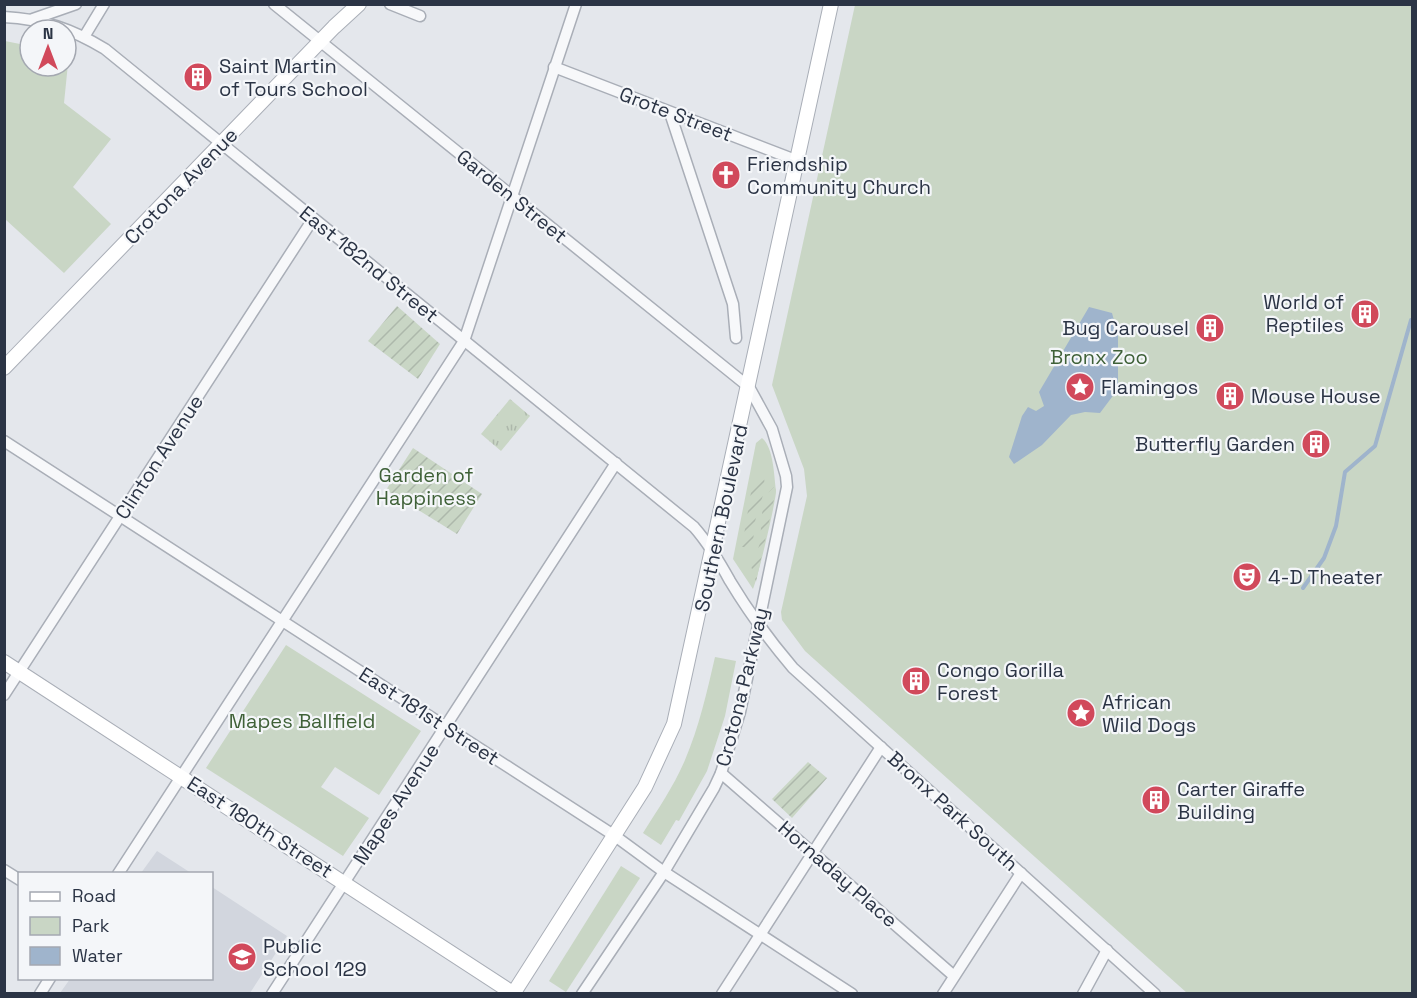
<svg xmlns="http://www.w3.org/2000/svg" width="1417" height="998" viewBox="0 0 1417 998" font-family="'Space Grotesk',sans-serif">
<defs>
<pattern id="grass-tufts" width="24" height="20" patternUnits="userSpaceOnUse" patternTransform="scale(1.5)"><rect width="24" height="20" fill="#c9d6c5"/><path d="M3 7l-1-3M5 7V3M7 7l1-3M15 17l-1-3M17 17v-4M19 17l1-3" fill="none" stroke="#adb8ab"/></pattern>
<pattern id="garden-furrows" width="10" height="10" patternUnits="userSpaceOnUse" patternTransform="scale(1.5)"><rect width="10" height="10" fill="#c9d6c5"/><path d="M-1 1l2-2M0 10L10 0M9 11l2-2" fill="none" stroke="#adb8ab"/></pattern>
</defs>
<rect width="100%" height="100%" fill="#e4e7ec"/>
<g fill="#d2d6de">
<polygon points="157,851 191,873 141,873"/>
<polygon points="212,887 287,936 250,993 60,993 70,979 212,978"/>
</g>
<polygon fill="url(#grass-tufts)" points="510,399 530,416 501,451 481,434"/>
<g fill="#c9d6c5">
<polygon points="855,5 1412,5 1412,993 1187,993 805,651 782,620 781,612 807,496 804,469 772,385"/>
<polygon points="5,41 30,46 30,66 66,66 66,54 69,54 64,103 111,139 73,187 111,224 64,273 5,219"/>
<path d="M762,438C774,448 774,477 776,490C777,498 756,585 753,589L733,559L756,443Z"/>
<polygon points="286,645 421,731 379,795 335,767 321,787 369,818 343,856 206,768"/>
<path d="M715,657L736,661L725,716L707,771L679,821L676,820L661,845L643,833C658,809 674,786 685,760C699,727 707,692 715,657Z"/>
<polygon points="621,866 640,878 566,992 549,981"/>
</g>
<g fill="url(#garden-furrows)">
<polygon points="397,306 440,344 418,379 368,341"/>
<polygon points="413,448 482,494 457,534 386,490"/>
<path d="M760,475L764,478C767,495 755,512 754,529C753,537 755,541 749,547H742L753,480Z"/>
<path d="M774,487L776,490L756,582L751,566C753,558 758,551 760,543C762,526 759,499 774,487Z"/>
<polygon points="808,762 827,778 792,818 772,799"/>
</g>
<polygon fill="#9fb4cc" points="1089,307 1112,313 1118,335 1118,389 1100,413 1085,412 1071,415 1042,445 1014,464 1009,457 1022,416 1028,407 1036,411 1044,406 1039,392"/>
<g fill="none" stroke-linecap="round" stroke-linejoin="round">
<polyline stroke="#9fb4cc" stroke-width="4" points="1303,588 1324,558 1336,526 1345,472 1375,446 1411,320"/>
<g stroke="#a9aeb7" stroke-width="13">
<g id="street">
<polyline points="274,4 749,387 772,429 786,476 787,487 740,712 721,773 714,788 664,872 582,994"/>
<polyline points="390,4 420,16"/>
<path d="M4,17C43,19 72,29 105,49L694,527C709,544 719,561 730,581C748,611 770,641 793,668L1155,994"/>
<polyline points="33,19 76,4"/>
<polyline points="84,37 104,4"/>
<polyline points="554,67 798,161"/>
<polyline points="670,113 733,304 736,338"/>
<polyline points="4,441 615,836 664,872 852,994"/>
<polyline points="4,695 313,219"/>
<polyline points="721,773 954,976"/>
<polyline points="4,870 20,880"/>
<polyline points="118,874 464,341 576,4"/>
<polyline points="40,994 50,978"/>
<polyline points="272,994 616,463"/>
<polyline points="722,994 881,747"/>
<polyline points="943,994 1021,873"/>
<polyline points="1083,994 1107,950"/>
</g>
</g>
<g stroke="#a9aeb7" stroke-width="16">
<g id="secondary">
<polyline points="4,368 334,27 359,4"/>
<polyline points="4,662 514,994"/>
<polyline points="513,994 645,787 674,724 831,4"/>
</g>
</g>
<use href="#street" stroke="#f7f8fa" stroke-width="10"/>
<use href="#secondary" stroke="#fff" stroke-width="14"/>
</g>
<defs>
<g id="building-disc" transform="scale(1.5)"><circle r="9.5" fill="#d1495b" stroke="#f4f6f9"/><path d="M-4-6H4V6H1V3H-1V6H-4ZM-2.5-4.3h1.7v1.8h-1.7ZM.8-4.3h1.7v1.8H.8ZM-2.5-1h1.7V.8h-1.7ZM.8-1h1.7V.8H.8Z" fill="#fff"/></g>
<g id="church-disc" transform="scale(1.5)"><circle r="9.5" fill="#d1495b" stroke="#f4f6f9"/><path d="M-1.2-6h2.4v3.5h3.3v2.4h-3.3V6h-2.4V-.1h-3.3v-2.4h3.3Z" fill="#fff"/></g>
<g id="sight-disc" transform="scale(1.5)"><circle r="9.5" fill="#d1495b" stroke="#f4f6f9"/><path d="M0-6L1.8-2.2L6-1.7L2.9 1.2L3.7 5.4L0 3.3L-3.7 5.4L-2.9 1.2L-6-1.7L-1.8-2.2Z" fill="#fff"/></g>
<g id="theatre-disc" transform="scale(1.5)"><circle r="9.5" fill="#d1495b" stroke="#f4f6f9"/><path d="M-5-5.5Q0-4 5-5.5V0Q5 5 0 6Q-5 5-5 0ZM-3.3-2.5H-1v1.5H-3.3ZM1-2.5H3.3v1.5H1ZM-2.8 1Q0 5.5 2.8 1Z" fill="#fff"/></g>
<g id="school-disc" transform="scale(1.5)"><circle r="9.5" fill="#d1495b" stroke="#f4f6f9"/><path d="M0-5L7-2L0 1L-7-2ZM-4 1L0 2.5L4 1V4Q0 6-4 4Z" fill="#fff"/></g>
</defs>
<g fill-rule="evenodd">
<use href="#building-disc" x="198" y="77"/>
<use href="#church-disc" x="726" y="175"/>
<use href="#building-disc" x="1365" y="314"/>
<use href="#building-disc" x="1210" y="328"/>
<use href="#sight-disc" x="1080" y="387"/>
<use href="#building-disc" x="1230" y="396"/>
<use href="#building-disc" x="1316" y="444"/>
<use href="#theatre-disc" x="1247" y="577"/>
<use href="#building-disc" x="916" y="681"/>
<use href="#sight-disc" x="1081" y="713"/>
<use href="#building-disc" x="1156" y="800"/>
<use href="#school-disc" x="242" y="957"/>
</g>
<g text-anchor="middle" stroke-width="4.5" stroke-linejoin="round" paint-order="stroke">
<g font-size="20" fill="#2b3445" stroke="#f4f6f9" text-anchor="start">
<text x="219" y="73">Saint Martin<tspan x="219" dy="23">of Tours School</tspan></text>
<text x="747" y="171">Friendship<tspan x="747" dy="23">Community Church</tspan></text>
<text x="1344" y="309" text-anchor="end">World of<tspan x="1344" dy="23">Reptiles</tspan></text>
<text x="1189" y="335" text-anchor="end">Bug Carousel</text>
<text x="1101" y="394">Flamingos</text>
<text x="1251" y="403">Mouse House</text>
<text x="1295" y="451" text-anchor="end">Butterfly Garden</text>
<text x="1268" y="584">4-D Theater</text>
<text x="937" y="677">Congo Gorilla<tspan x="937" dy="23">Forest</tspan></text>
<text x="1102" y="709">African<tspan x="1102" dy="23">Wild Dogs</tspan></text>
<text x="1177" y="796">Carter Giraffe<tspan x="1177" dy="23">Building</tspan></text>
<text x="263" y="953">Public<tspan x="263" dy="23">School 129</tspan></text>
</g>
<g font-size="20" fill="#2b3445" stroke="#f4f6f9">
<text transform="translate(676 114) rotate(21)" y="7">Grote Street</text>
<text transform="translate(181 186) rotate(-46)" y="7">Crotona Avenue</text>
<text transform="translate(512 196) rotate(39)" y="7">Garden Street</text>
<text transform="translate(369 264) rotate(39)" y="7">East 182nd Street</text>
<text transform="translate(159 457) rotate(-57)" y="7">Clinton Avenue</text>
<text transform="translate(721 518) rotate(-78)" y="7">Southern Boulevard</text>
<text transform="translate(742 687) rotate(-76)" y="7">Crotona Parkway</text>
<text transform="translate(429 716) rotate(33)" y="7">East 181st Street</text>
<text transform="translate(396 804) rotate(-57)" y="7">Mapes Avenue</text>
<text transform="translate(953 811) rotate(42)" y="7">Bronx Park South</text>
<text transform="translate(260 827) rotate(33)" y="7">East 180th Street</text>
<text transform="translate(838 874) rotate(41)" y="7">Hornaday Place</text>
</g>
<g font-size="20" fill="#3f6138" stroke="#f4f6f9">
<text x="1099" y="364">Bronx Zoo</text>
<text x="426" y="482">Garden of<tspan x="426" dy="23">Happiness</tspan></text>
<text x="302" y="728">Mapes Ballfield</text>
</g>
</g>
<rect width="1417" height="998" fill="none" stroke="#2b3445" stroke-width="12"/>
<rect x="18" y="872" width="195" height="108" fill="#f4f6f9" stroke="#a4a8b1" stroke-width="1.5"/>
<rect x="30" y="892" width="30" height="9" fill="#ffffff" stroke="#a4a8b1" stroke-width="1.5"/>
<text x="72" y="902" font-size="18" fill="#2b3445">Road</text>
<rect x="30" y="917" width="30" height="18" fill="#c9d6c5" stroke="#a4a8b1" stroke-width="1.5"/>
<text x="72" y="932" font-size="18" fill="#2b3445">Park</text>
<rect x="30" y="947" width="30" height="18" fill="#9fb4cc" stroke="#a4a8b1" stroke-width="1.5"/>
<text x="72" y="962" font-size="18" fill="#2b3445">Water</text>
<g transform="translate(48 48)"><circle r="28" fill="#f4f6f9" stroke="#a4a8b1" stroke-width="1.5"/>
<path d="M0-4.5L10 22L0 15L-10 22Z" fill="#d1495b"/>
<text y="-9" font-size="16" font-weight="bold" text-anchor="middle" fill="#2b3445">N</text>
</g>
</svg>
